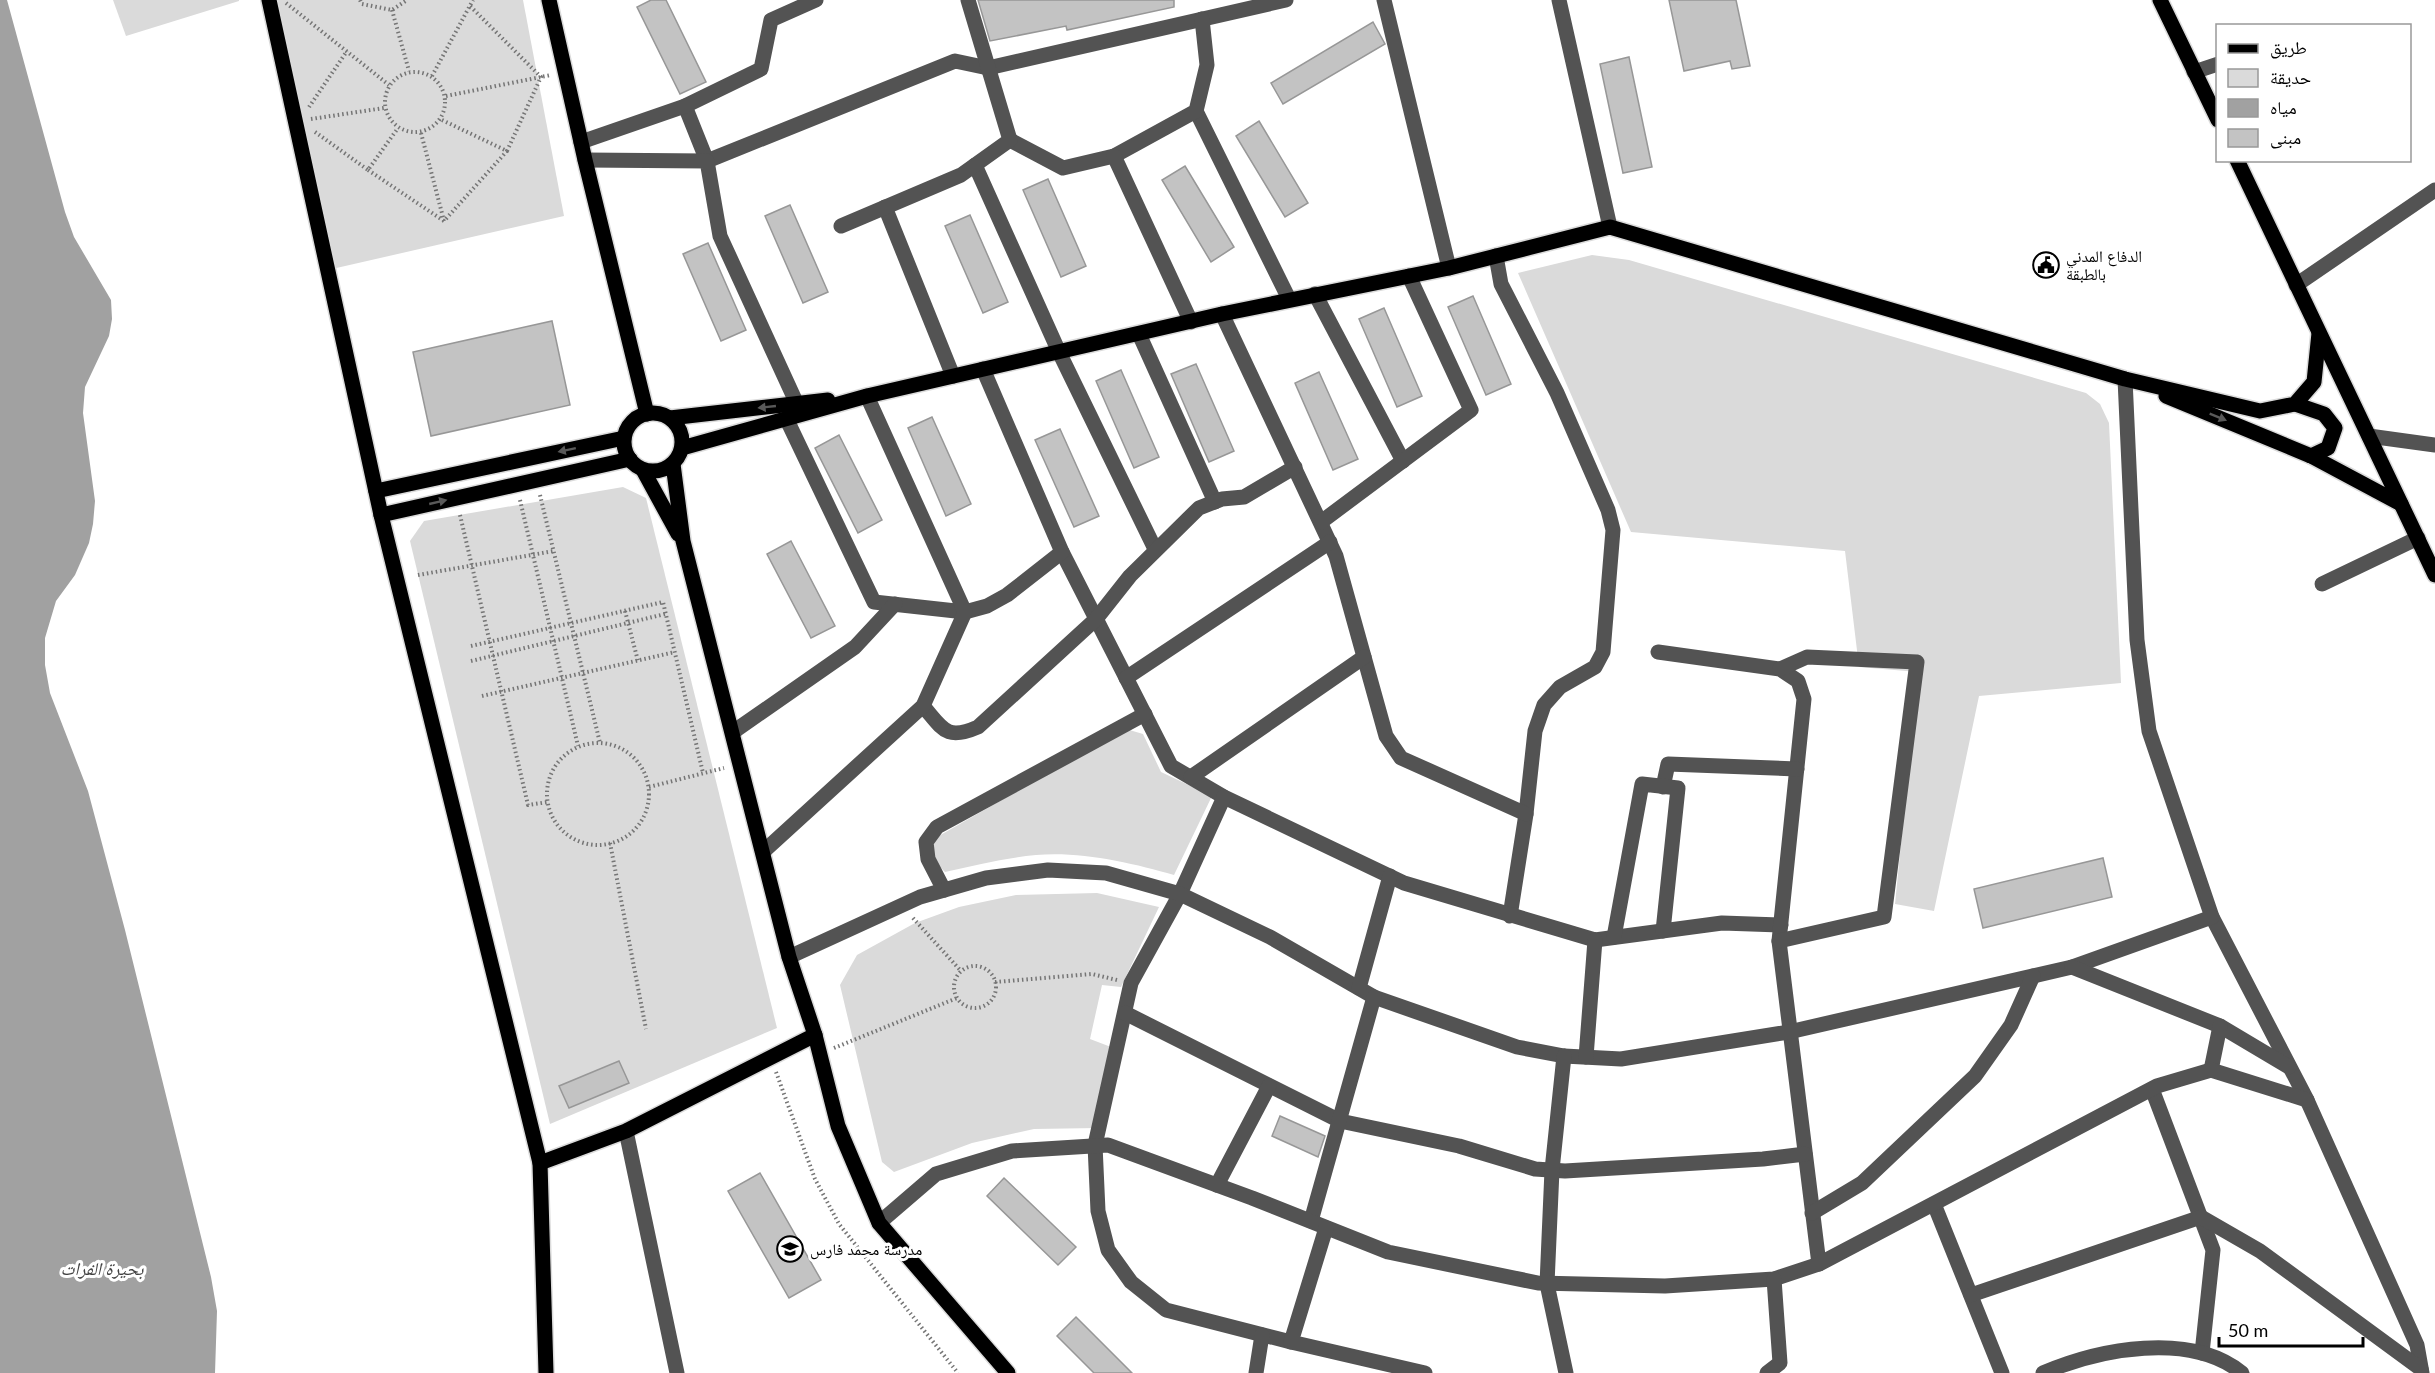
<svg xmlns="http://www.w3.org/2000/svg" width="2435" height="1373" viewBox="0 0 2435 1373" font-family="Lato,'Noto Naskh Arabic',sans-serif">
<rect width="100%" height="100%" fill="#fff"/>
<g fill="#dadada">
<polygon points="113,0 239,0 239,1 126,36"/>
<polygon points="274,0 523,0 564,216 332,269"/>
<polygon points="1592,255 1629,260 2086,393 2100,404 2109,423 2121,683 1979,696 1934,911 1895,904 1918,672 1859,667 1845,551 1631,532 1518,273"/>
<polygon points="623,487 646,498 777,1028 550,1124 410,541 424,521"/>
<path d="M1126,729L1143,734L1161,772L1212,796L1174,875C1133,863 1080,851 1036,855C1005,858 975,865 945,872L928,855L930,841Z"/>
<polygon points="1097,893 1159,907 1121,987 1102,985 1090,1039 1111,1047 1098,1128 1034,1129 972,1143 894,1172 882,1162 840,985 857,955 915,923 959,907 1016,895"/>
</g>
<polygon fill="#a1a1a1" points="0,0 7,0 65,212 74,237 111,300 112,319 109,336 85,387 83,413 95,501 93,524 89,543 75,575 56,601 45,638 45,665 50,693 88,791 125,930 211,1277 217,1311 215,1373 0,1373"/>
<g fill="#c3c3c3" stroke="#979797" stroke-width="1.5">
<polygon points="651,0 666,0 706,82 680,94 637,7"/>
<polygon points="978,0 1174,0 1174,7 1067,30 1066,26 990,41"/>
<polygon points="1669,0 1736,0 1750,66 1732,69 1730,61 1684,71"/>
<polygon points="1373,22 1385,44 1283,104 1271,83"/>
<polygon points="1629,57 1652,167 1623,173 1600,64"/>
<polygon points="1259,121 1308,203 1285,217 1236,136"/>
<polygon points="1185,166 1234,247 1211,262 1162,180"/>
<polygon points="1048,179 1086,266 1061,277 1023,190"/>
<polygon points="790,205 828,292 803,303 765,216"/>
<polygon points="970,215 1008,302 983,313 945,226"/>
<polygon points="708,243 746,330 721,341 683,254"/>
<polygon points="1473,296 1511,384 1486,395 1448,307"/>
<polygon points="1384,308 1422,396 1397,407 1359,319"/>
<polygon points="552,321 570,405 431,436 413,352"/>
<polygon points="1196,364 1234,451 1209,462 1171,374"/>
<polygon points="1121,370 1159,457 1134,468 1096,381"/>
<polygon points="1319,372 1358,459 1333,470 1295,383"/>
<polygon points="932,417 971,504 946,516 908,428"/>
<polygon points="1060,429 1099,516 1074,527 1035,440"/>
<polygon points="839,435 882,520 858,533 815,448"/>
<polygon points="791,541 835,626 811,638 767,554"/>
<polygon points="2103,858 2112,897 1983,928 1974,889"/>
<polygon points="619,1061 629,1083 569,1108 559,1086"/>
<polygon points="1280,1116 1325,1136 1318,1157 1272,1136"/>
<polygon points="760,1173 821,1280 789,1298 728,1191"/>
<polygon points="1004,1178 1076,1247 1058,1265 987,1196"/>
<polygon points="1076,1317 1132,1373 1094,1373 1057,1336"/>
</g>
<g fill="none" stroke-linecap="round" stroke-linejoin="round">
<g stroke="#dbdbdb" stroke-width="18">
<g id="major">
<polyline points="269,0 381,515 540,1163 546,1373"/>
<polyline points="549,0 585,160 647,414"/>
<polyline points="2160,0 2218,120"/>
<polyline points="2237,160 2435,575"/>
<polyline points="2166,396 2311,456 2401,504"/>
<polyline points="2295,404 2324,414 2335,428 2328,448 2311,456"/>
<circle cx="653" cy="442" r="29"/>
<polyline points="670,418 828,400"/>
<polyline points="682,448 867,396 1222,314 1449,268 1610,227 2125,379 2260,411 2295,404 2314,382 2319,333"/>
<polyline points="673,464 683,541 789,957 815,1035 838,1126 879,1223 1008,1373"/>
<polyline points="643,470 678,534"/>
<polyline points="376,491 624,438"/>
<polyline points="381,515 630,459"/>
<polyline points="540,1163 626,1131 815,1035"/>
</g>
</g>
<g stroke="#757575" stroke-width="4" stroke-dasharray="1.5 3" stroke-linecap="butt">
<polyline points="360,0 362,4 392,10 407,0"/>
<polyline points="286,3 389,85"/>
<polyline points="392,10 409,71"/>
<circle cx="415" cy="102" r="30"/>
<polyline points="432,76 473,0"/>
<polyline points="446,96 551,75"/>
<polyline points="309,107 347,51"/>
<polyline points="311,119 384,108"/>
<polyline points="442,120 507,151 541,77 470,6"/>
<polyline points="315,132 368,170 398,128"/>
<polyline points="421,133 444,221"/>
<polyline points="368,170 444,221 507,151"/>
<polyline points="540,495 600,743"/>
<polyline points="520,500 578,746"/>
<polyline points="460,515 528,805 548,802"/>
<polyline points="418,575 554,551"/>
<polyline points="625,611 638,661"/>
<polyline points="471,646 663,602 703,773"/>
<polyline points="471,661 665,614"/>
<polyline points="482,696 675,652"/>
<circle cx="598" cy="794" r="51"/>
<polyline points="649,787 724,768"/>
<polyline points="610,843 646,1029"/>
<polyline points="913,918 961,971"/>
<circle cx="975" cy="987" r="21"/>
<polyline points="995,982 1092,974 1117,980"/>
<polyline points="834,1048 957,998"/>
<polyline points="776,1072 815,1179 839,1224 958,1373"/>
</g>
<g stroke="#535353" stroke-width="15">
<polyline points="1384,0 1449,268"/>
<polyline points="1559,0 1610,227"/>
<polyline points="2194,72 2218,64"/>
<polyline points="685,106 707,161 955,61 988,68 1286,0"/>
<polyline points="1196,111 1289,299"/>
<polyline points="1010,140 1063,168 1114,156 1196,111 1207,65 1202,19"/>
<polyline points="581,142 685,106 761,69 771,20 816,0"/>
<polyline points="1114,156 1191,322"/>
<polyline points="585,160 707,161 720,236 797,404"/>
<polyline points="975,165 1059,352 1155,549"/>
<polyline points="885,207 953,376"/>
<polyline points="841,226 961,175 1010,140 968,0"/>
<polyline points="1496,256 1501,284 1557,393 1608,510 1613,530 1603,652 1595,667 1560,687 1544,705 1535,731 1526,814 1510,916"/>
<polyline points="2296,285 2435,190"/>
<polyline points="1315,294 1403,461"/>
<polyline points="1222,314 1336,556 1386,736 1401,758 1526,814"/>
<polyline points="1139,334 1215,502"/>
<polyline points="983,369 1062,552 1171,766 1224,797 1404,883 1595,940 1722,923 1781,925"/>
<polyline points="2125,379 2137,640 2149,731 2212,917 2307,1100 2417,1345 2422,1373"/>
<polyline points="787,420 874,602 965,612 987,606 1007,595 1062,552"/>
<polyline points="2369,436 2435,445"/>
<polyline points="1321,522 1471,410 1409,276"/>
<polyline points="2322,584 2418,538"/>
<polyline points="1658,652 1780,669 1798,681 1804,699 1779,941 1819,1264"/>
<polyline points="1126,678 1330,542"/>
<path d="M923,706C943,729 946,741 978,727L1096,619L1130,576L1199,508L1222,499L1244,497L1295,467"/>
<polyline points="733,732 855,647 895,604"/>
<polyline points="1191,777 1364,657"/>
<polyline points="1663,787 1668,764 1797,769"/>
<polyline points="1224,797 1180,894 1131,983 1095,1145 1098,1211 1108,1250 1131,1282 1166,1310 1291,1342"/>
<polyline points="764,851 923,706 965,612 867,396"/>
<polyline points="944,890 928,859 926,842 937,827 1145,714"/>
<polyline points="1614,937 1642,784 1678,788 1663,931"/>
<polyline points="1779,941 1884,917 1917,662 1807,657 1780,669"/>
<polyline points="789,957 920,897 986,878 1048,870 1106,873 1180,894 1270,937 1374,997 1517,1047 1564,1056 1621,1059 1789,1032 2072,967 2212,917"/>
<polyline points="2072,967 2220,1026 2289,1067"/>
<polyline points="1359,988 1390,876"/>
<polyline points="1125,1013 1340,1121 1459,1146 1535,1169 1565,1171 1763,1159 1805,1154"/>
<polyline points="1564,1056 1552,1170 1547,1284 1566,1373"/>
<polyline points="1586,1057 1595,940"/>
<polyline points="2211,1070 2220,1026"/>
<polyline points="2152,1089 2213,1250 2202,1353"/>
<polyline points="626,1131 677,1373"/>
<polyline points="1217,1185 1269,1086"/>
<polyline points="1934,1204 2002,1373"/>
<polyline points="1812,1213 1862,1183 1975,1076 2011,1025 2033,976"/>
<polyline points="1311,1221 1374,997"/>
<polyline points="879,1223 936,1174 1012,1151 1108,1145 1252,1198 1388,1252 1538,1283 1665,1286 1774,1279 1819,1264 2157,1086 2211,1070 2307,1100"/>
<polyline points="1326,1228 1291,1342 1425,1373"/>
<polyline points="1971,1295 2201,1217 2260,1251 2421,1369"/>
<polyline points="1256,1373 1262,1335"/>
<polyline points="1767,1373 1780,1363 1774,1279"/>
<path d="M2043,1373C2099,1349 2190,1331 2242,1373"/>
</g>
<use href="#major" stroke="#000" stroke-width="15"/>
</g>
<defs><path id="oneway-solid" d="M-6-.8H1V-3.2L6.5 0L1 3.2V.8H-6Z" transform="scale(1.5)"/></defs>
<g fill="#595959">
<use href="#oneway-solid" transform="translate(767 407) rotate(174)"/>
<use href="#oneway-solid" transform="translate(2218 417) rotate(22)"/>
<use href="#oneway-solid" transform="translate(567 450) rotate(168)"/>
<use href="#oneway-solid" transform="translate(438 502) rotate(-13)"/>
</g>
<defs>
<g id="civic-ring" transform="scale(1.35)"><circle r="9.5" fill="#fff" stroke="#000" stroke-width="1.5"/><path d="M-.6-6.5H3V-4.5H.6V-3L4-1V1h2V6H-6V1h2V-1L-.6-3ZM-1.2 2.5V6h2.4V2.5Z" fill="#000"/></g>
<g id="school-ring" transform="scale(1.35)"><circle r="9.5" fill="#fff" stroke="#000" stroke-width="1.5"/><path d="M0-5L7-2L0 1L-7-2ZM-4 1L0 2.5L4 1V4Q0 6-4 4Z" fill="#000"/></g>
</defs>
<g fill-rule="evenodd">
<use href="#civic-ring" x="2046" y="265"/>
<use href="#school-ring" x="790" y="1249"/>
</g>
<g text-anchor="middle" stroke-width="6" stroke-linejoin="round" paint-order="stroke">
<g font-size="16" fill="#000" stroke="#fff" text-anchor="start">
<text x="2066" y="262">الدفاع المدني<tspan x="2066" dy="18">بالطبقة</tspan></text>
<text x="810" y="1255">مدرسة محمد فارس</text>
</g>
<g font-size="18" font-style="italic" fill="#424242" stroke="#fff">
<text x="102" y="1275">بحيرة الفرات</text>
</g>
</g>
<rect x="2216" y="24" width="195" height="138" fill="#ffffff" stroke="#999999" stroke-width="1.5"/>
<rect x="2228" y="44" width="30" height="9" fill="#000000" stroke="#999999" stroke-width="1.5"/>
<text x="2270" y="54" font-size="18" fill="#000000">طريق</text>
<rect x="2228" y="69" width="30" height="18" fill="#dadada" stroke="#999999" stroke-width="1.5"/>
<text x="2270" y="84" font-size="18" fill="#000000">حديقة</text>
<rect x="2228" y="99" width="30" height="18" fill="#a1a1a1" stroke="#999999" stroke-width="1.5"/>
<text x="2270" y="114" font-size="18" fill="#000000">مياه</text>
<rect x="2228" y="129" width="30" height="18" fill="#c3c3c3" stroke="#999999" stroke-width="1.5"/>
<text x="2270" y="144" font-size="18" fill="#000000">مبنى</text>
<path d="M2219 1337v9h144v-9" fill="none" stroke="#000000" stroke-width="3"/>
<text x="2228" y="1337" font-size="18" fill="#000000" stroke="#ffffff" stroke-width="4.5" paint-order="stroke">50 m</text>
</svg>
